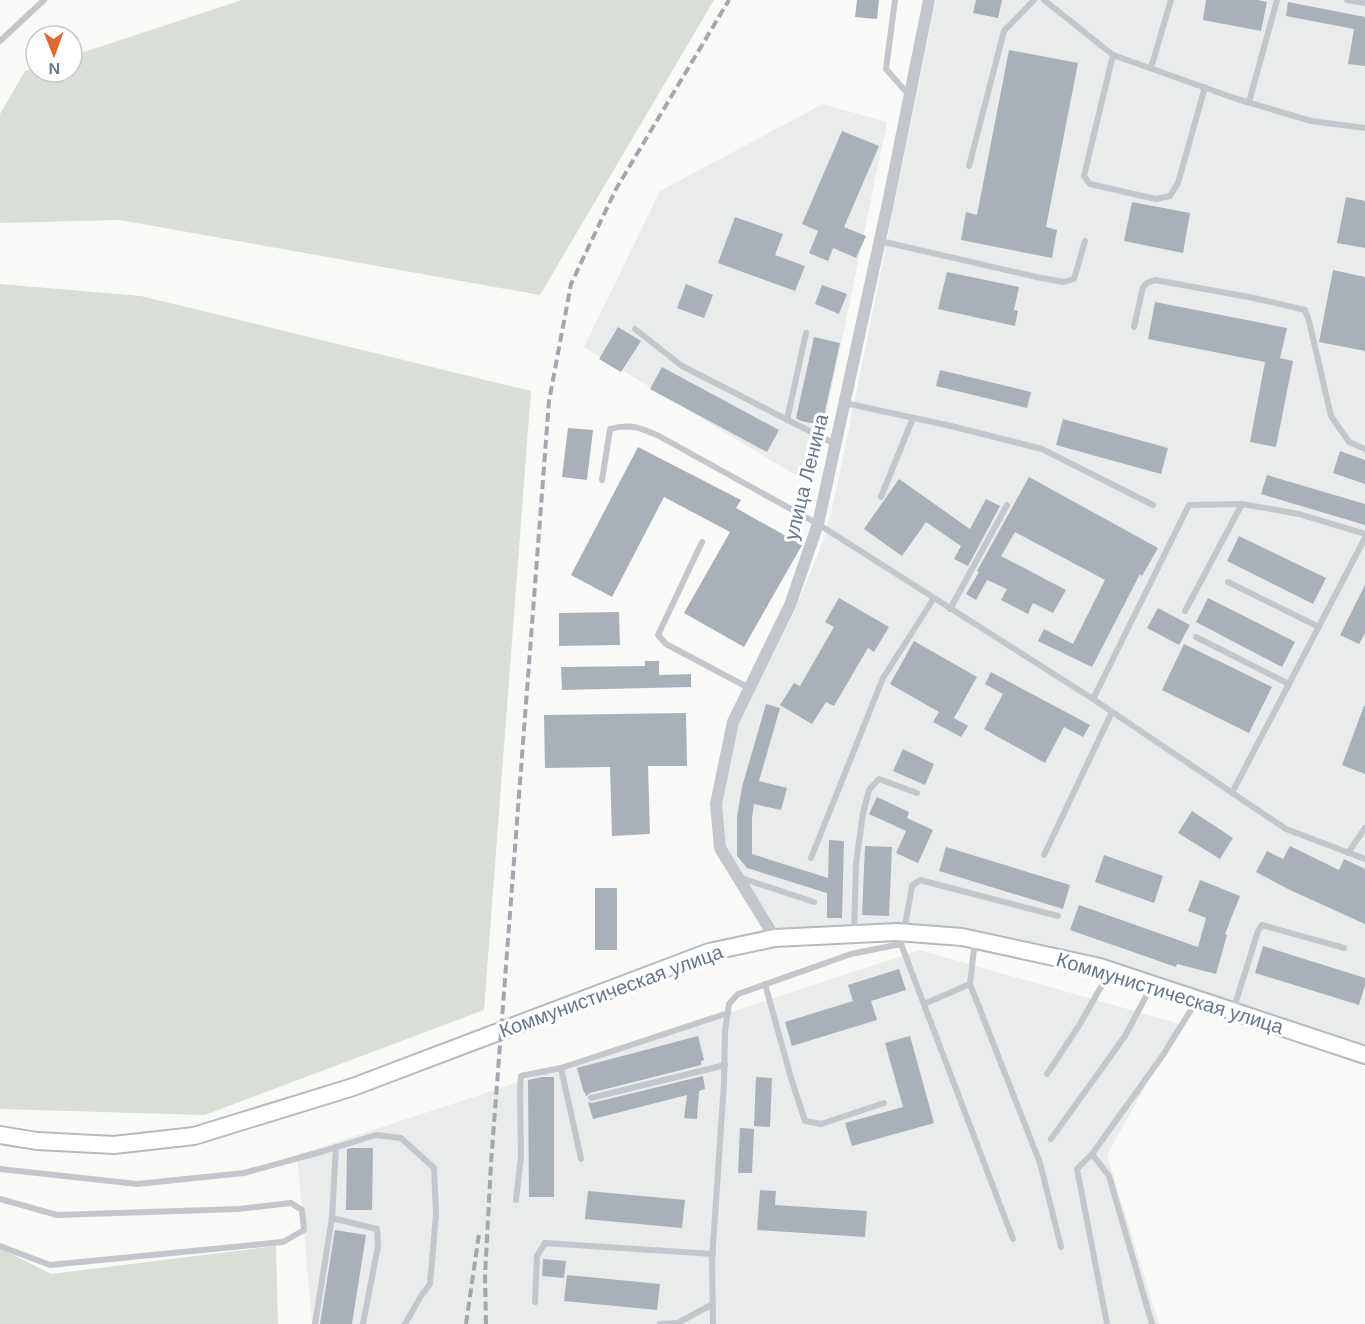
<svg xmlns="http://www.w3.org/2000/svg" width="1365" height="1324" viewBox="0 0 1365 1324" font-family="Helvetica,sans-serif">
<rect width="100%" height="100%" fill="#f9faf7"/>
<g fill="#eaebeb">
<polygon points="936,0 1365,0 1365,1052 966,932 780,933 725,847 721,806 738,725 794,612 825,537 839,477"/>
<polygon points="823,104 887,122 812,485 584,347 660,191"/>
<polygon points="920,950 1180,1024 1107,1155 1159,1324 312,1324 297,1155"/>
</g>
<g fill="#d9ded7">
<polygon points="242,0 714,0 540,295 120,220 0,223 0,114 25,71 36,68 36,72 72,72 72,56"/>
<polygon points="0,284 141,296 531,391 484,1010 205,1115 0,1109"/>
<polygon points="276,1246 278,1324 0,1324 0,1248 51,1274"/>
</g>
<g fill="#a9b0b8">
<polygon points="857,0 879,0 877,19 855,17"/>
<polygon points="976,0 1002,0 998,18 973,13"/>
<polygon points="1206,0 1257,0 1267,2 1261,31 1203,20"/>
<polygon points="1288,2 1365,17 1365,66 1348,64 1354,29 1286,16"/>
<polygon points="1009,50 1078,63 1046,227 1057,230 1052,258 961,240 966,212 977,215"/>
<polygon points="842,131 879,146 844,227 866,236 856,258 833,248 828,261 809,253 818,231 802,224"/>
<polygon points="1346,197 1365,201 1365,248 1337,243"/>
<polygon points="1132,202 1190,213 1183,253 1124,241"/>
<polygon points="735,217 783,234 775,255 805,266 795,291 718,263"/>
<polygon points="1333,270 1365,277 1365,351 1319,342"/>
<polygon points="947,272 1019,287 1014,310 1018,311 1015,326 938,309"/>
<polygon points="686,284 713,295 704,318 677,308"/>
<polygon points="822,285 847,294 839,314 815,304"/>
<polygon points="1155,302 1287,328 1280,358 1293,361 1276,447 1250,442 1265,362 1148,339"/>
<polygon points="618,327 641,341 621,372 599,359"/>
<polygon points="814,337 840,343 822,425 801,421 796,418"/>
<polygon points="662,367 779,430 767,452 650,389"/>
<polygon points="940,370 1031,392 1027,408 936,386"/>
<polygon points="1063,419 1168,448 1161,474 1056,445"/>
<polygon points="568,428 593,430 587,480 562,477"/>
<polygon points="638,447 741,500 736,508 802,545 744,647 684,613 730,532 664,497 612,597 571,575"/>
<polygon points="1340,451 1365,460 1365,484 1333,473"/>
<polygon points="1267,475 1365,504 1365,525 1261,494"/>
<polygon points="1029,477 1158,548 1142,576 1140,574 1092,667 1038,641 1044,629 1073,644 1105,580 1015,532 1001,556 1066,590 1053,613 1033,603 1028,614 1001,600 1007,589 987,580 976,600 966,594 979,572 977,571"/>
<polygon points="899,479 970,529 986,499 1000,506 968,566 954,559 961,546 926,522 902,556 864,529"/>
<polygon points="1239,536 1326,578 1313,604 1227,561"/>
<polygon points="1365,585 1365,633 1359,644 1340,635"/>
<polygon points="839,598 889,627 874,652 868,648 834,706 826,702 812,724 780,705 794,683 800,686 834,627 825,622"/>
<polygon points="1208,598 1295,642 1282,667 1196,622"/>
<polygon points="1158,608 1190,625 1179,645 1147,628"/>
<polygon points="619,612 620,645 559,646 559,613"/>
<polygon points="914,641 977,677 954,718 968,726 961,737 933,722 939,712 890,684"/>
<polygon points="1184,644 1272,687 1249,733 1162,690"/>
<polygon points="645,661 659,661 659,675 691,674 691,687 562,690 561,667 645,666"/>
<polygon points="991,672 1090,725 1083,737 1064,727 1045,763 984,729 1003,694 985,684"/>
<polygon points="766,704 780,708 759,781 787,788 781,810 754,804 752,818 752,854 828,878 829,840 844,841 842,918 827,918 827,893 747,868 737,856 737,817 742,787"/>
<polygon points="1364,706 1365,706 1365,774 1342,765"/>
<polygon points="686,713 687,766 648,766 650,834 612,836 610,767 545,768 544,715"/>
<polygon points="903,749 934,764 925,785 893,771"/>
<polygon points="877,797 909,812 907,818 933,830 918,863 896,853 906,831 869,814"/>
<polygon points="1192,811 1233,838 1220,859 1178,833"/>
<polygon points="865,846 892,847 889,916 862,915"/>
<polygon points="1290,846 1339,870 1344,859 1365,869 1365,924 1290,890 1256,872 1267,851 1283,859"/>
<polygon points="946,847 1070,885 1063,909 939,871"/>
<polygon points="1104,855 1163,876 1154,903 1095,882"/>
<polygon points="1200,880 1240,896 1225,934 1227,935 1216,974 1177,964 1176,967 1070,930 1079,905 1198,947 1206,918 1188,911"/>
<rect x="595" y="888" width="22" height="62"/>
<polygon points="1263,946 1365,978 1365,985 1359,1005 1255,973"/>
<polygon points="899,969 906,990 871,1001 877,1020 792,1046 785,1022 853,1001 848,985"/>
<polygon points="698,1036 704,1060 701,1061 701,1065 590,1093 586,1096 585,1092 584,1093 577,1068"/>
<polygon points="910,1036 934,1123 852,1146 845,1123 903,1107 885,1043"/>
<polygon points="703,1076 705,1089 699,1091 697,1119 684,1118 687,1095 593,1119 588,1102 592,1103"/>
<polygon points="543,1077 554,1077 554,1197 529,1197 528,1080"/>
<polygon points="756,1077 772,1078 770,1127 754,1126"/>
<polygon points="740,1128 754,1129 752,1173 738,1173"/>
<polygon points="352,1148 373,1148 372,1210 346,1210 347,1149"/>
<polygon points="760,1190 776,1191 775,1205 867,1211 865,1237 757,1230"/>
<polygon points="588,1191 685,1200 682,1228 585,1219"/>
<polygon points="335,1230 366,1235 352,1324 320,1324"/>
<polygon points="543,1259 566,1261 564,1278 542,1276"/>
<polygon points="567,1275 660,1284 657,1310 564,1301"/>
</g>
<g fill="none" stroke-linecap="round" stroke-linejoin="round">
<g stroke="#b5babf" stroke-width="20">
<polyline id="secondary" points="0,1135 37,1141 114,1145 194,1136 353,1087 709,952 775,938 897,932 962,937 1100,967 1365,1055"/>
</g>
<g stroke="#c3c6cb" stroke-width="6">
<polyline points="895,0 886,69 909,95"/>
<polyline points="1044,0 1113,55 1237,99 1311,121 1365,128"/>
<polyline points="1347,0 1365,3"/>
<polyline points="0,41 44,0"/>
<polyline points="1113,55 1084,176 1090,184 1156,199 1170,196 1178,183 1205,87"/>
<polyline points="1151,68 1171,0"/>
<polyline points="1249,102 1277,0"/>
<polyline points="969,166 1004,31 1034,0"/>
<polyline points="880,241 1041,278 1064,282 1074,279 1085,241"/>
<polyline points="1134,327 1143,287 1147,283 1155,280 1254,298 1305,310 1309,321 1331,416 1349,442 1365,449"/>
<polyline points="635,329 682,366 835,444"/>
<polyline points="845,403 951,426 1042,449 1153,505"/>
<polyline points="787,420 806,333"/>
<path d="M602,480L610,429C630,423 641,428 659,436L818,524L1093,699L1286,829L1365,859"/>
<polyline points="881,497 913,418"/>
<polyline points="702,542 658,635 666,644 749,688"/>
<polyline points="1228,582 1319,627"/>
<polyline points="950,609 1007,505"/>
<polyline points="1185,611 1242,504"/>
<polyline points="1196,637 1289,684"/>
<polyline points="1093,699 1189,505 1242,504 1299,514 1365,534"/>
<polyline points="1232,793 1365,538"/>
<polyline points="1348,853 1365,828"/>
<polyline points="1044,855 1112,712"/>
<polyline points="811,858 883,678 934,598"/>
<polyline points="738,877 814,902"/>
<polyline points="854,934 856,864 863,813 869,790 879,779 917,793"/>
<polyline points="975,940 970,984 1040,1163 1061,1247"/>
<polyline points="901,944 1013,1239"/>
<polyline points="765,984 791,1078 805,1121 821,1124 884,1103"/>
<polyline points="924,1004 970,984"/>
<polyline points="1233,1011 1258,931 1262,925 1344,948"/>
<polyline points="561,1068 581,1159"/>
<polyline points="1047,1074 1080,1024 1110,971"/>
<polyline points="591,1098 725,1065"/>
<polyline points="1051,1139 1125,1036 1152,985"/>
<polyline points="1092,1154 1109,1176 1152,1324"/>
<polyline points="0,1169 137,1184 244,1173 324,1151 376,1135 401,1138 434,1168 436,1214 430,1284 421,1296 405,1324"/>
<polyline points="0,1199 57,1215 239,1209 291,1203 302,1210 304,1230 283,1242 50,1265 0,1246"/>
<polyline points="516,1200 521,1156 520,1091 521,1076 561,1068 728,1013"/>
<polyline points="332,1218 377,1229 378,1246 363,1324"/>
<polyline points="535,1302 537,1256 545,1243 713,1254"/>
<polyline points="315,1324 332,1218 336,1147"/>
<polyline points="660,1324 678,1323 713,1304"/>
<polyline points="713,1324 712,1260 724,1083 725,1031 729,1004 738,994 851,954 901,944 904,932 912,886 920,880 1058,916"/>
<polyline points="1107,1324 1077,1169 1092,1154 1163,1055 1197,1000"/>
</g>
<polyline stroke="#c3c6cb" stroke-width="12" points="775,938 720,848 716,804 733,722 790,605 818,524 888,203 929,0"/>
<use href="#secondary" stroke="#fff" stroke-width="16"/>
<g stroke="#a2a8af" stroke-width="4" stroke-dasharray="9 4.5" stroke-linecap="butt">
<polyline points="466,1324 479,1234"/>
<polyline points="486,1324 485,1276 491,1163 549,401 571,284 616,189 729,0"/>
</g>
</g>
<g text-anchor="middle" stroke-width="6" stroke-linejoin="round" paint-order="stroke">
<g font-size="20" fill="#697888" stroke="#fff">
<text transform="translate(806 477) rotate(-76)" y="7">улица Ленина</text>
<text transform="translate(611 991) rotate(-20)" y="7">Коммунистическая улица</text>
<text transform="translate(1170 993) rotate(17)" y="7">Коммунистическая улица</text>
</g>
</g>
<g transform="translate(54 54) rotate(179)"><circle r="28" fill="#ffffff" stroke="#c3c9cf" stroke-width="1.5"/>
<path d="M0-4.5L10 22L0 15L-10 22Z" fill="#e06931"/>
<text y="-9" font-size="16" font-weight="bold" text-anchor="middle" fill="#697888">N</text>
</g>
</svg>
